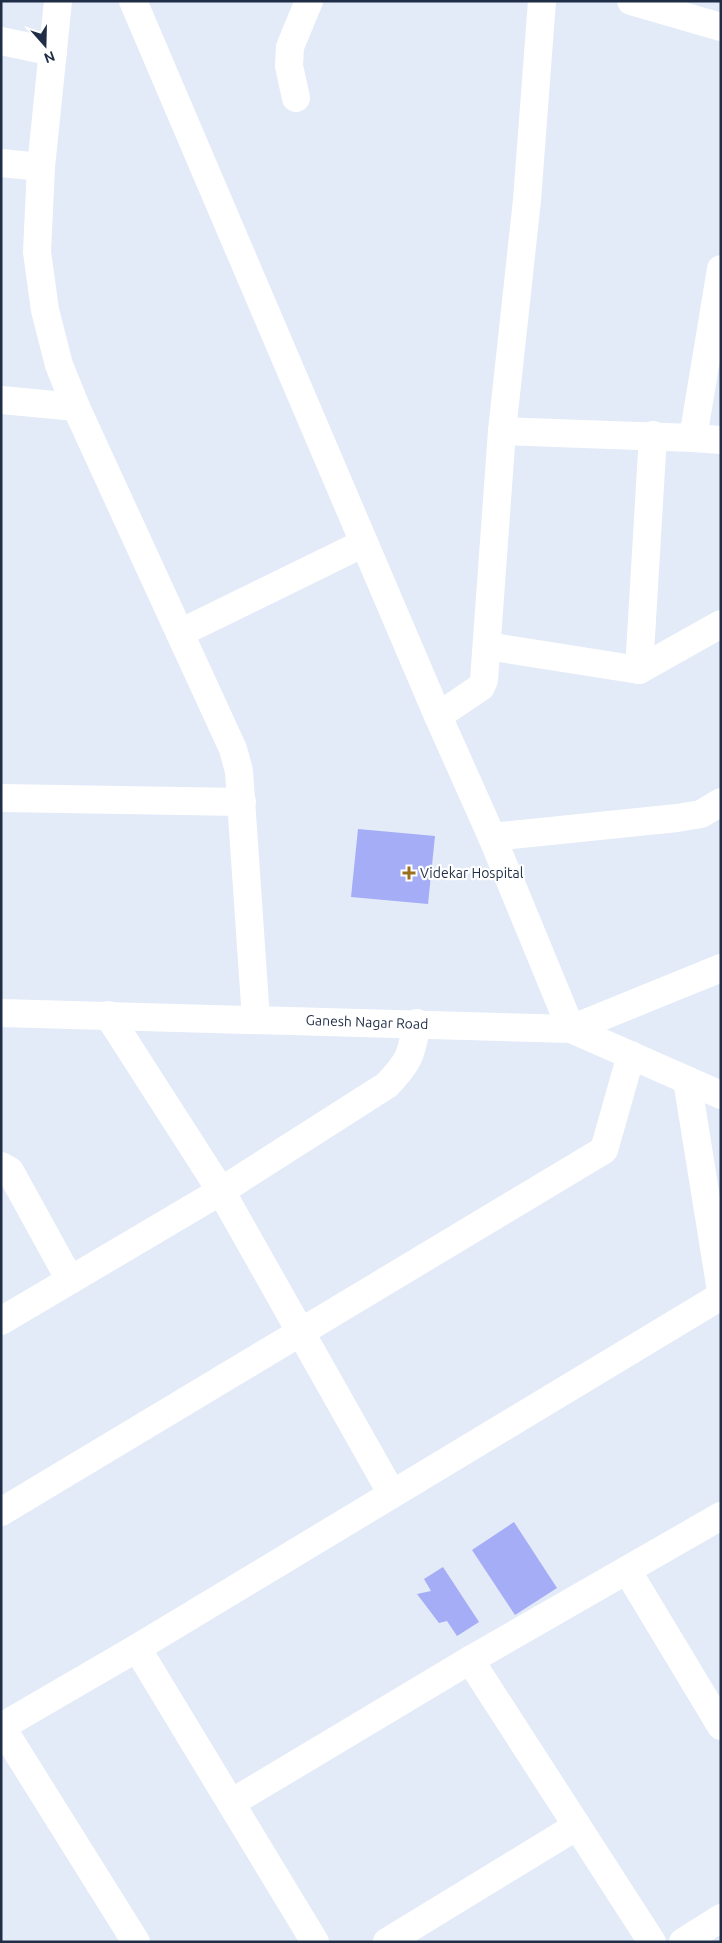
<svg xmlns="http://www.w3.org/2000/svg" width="722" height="1943" viewBox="0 0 722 1943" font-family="Ubuntu,sans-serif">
<rect width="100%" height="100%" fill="#e3ebf8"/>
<g fill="#a5adf6">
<polygon points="358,829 435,836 428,904 351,897"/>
<polygon points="514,1522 557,1588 515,1615 472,1550"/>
<polygon points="443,1567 479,1622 457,1636 447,1621 439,1623 417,1594 431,1591 424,1579"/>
</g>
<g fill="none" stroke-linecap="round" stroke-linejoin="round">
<g stroke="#fff" stroke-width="28">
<polyline points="58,1 41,167 37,252 45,310 59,365 76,407 233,749 239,771 256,1019"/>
<polyline points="631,1 721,27"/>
<polyline points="1,41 53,52"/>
<polyline points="296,98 289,66 290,47 309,1"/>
<polyline points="1,163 41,167"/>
<polyline points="1,400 76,407"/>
<polyline points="502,431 693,438 721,269"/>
<polyline points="693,438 721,440"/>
<polyline points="180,633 364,543"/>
<polyline points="487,646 639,670 721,624"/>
<polyline points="639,670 653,435"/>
<polyline points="438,716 481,687 484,680 502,431 527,200 542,1"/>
<polyline points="1,798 242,802"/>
<polyline points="492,837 677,818 701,814 721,802"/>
<polyline points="108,1015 221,1191 392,1494"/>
<polyline points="571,1029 721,1095"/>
<polyline points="687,1080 721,1291"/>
<polyline points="1,1166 10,1171 70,1280"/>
<path d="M1,1321L221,1191L387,1085C410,1061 411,1055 417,1023"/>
<polyline points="1,1512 604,1150 631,1055"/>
<polyline points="627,1570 721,1726"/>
<polyline points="137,1648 721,1296"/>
<polyline points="470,1660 652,1942"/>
<polyline points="1,1726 136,1942"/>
<polyline points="1,1727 137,1648 315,1942"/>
<polyline points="231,1803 470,1660 721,1516"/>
<polyline points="387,1942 577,1826"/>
<polyline points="683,1942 721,1918"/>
</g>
<g stroke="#fff" stroke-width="28">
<polyline points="133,1 438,716 492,837 571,1029"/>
<polyline points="1,1013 571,1029 721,968"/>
</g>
</g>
<path fill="#9a6f1d" stroke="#fff" stroke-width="2" d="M406.5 865.5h5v5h5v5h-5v5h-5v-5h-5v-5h5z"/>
<g text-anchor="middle" stroke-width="4.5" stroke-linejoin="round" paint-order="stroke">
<g font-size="14" fill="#1f2e46" stroke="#fff" text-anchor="start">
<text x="420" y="878">Videkar Hospital</text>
</g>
<g font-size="14" fill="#1f2e46" stroke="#fff">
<text transform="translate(367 1022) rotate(2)" y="5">Ganesh Nagar Road</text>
</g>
</g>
<rect width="722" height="1943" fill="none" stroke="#1f2e46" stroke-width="5"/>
<g transform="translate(45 45) rotate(160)" stroke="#ffffff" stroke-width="4" paint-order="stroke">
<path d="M0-4L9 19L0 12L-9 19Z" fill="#1f2e46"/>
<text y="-8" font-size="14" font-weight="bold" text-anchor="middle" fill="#1f2e46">N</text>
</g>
</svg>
